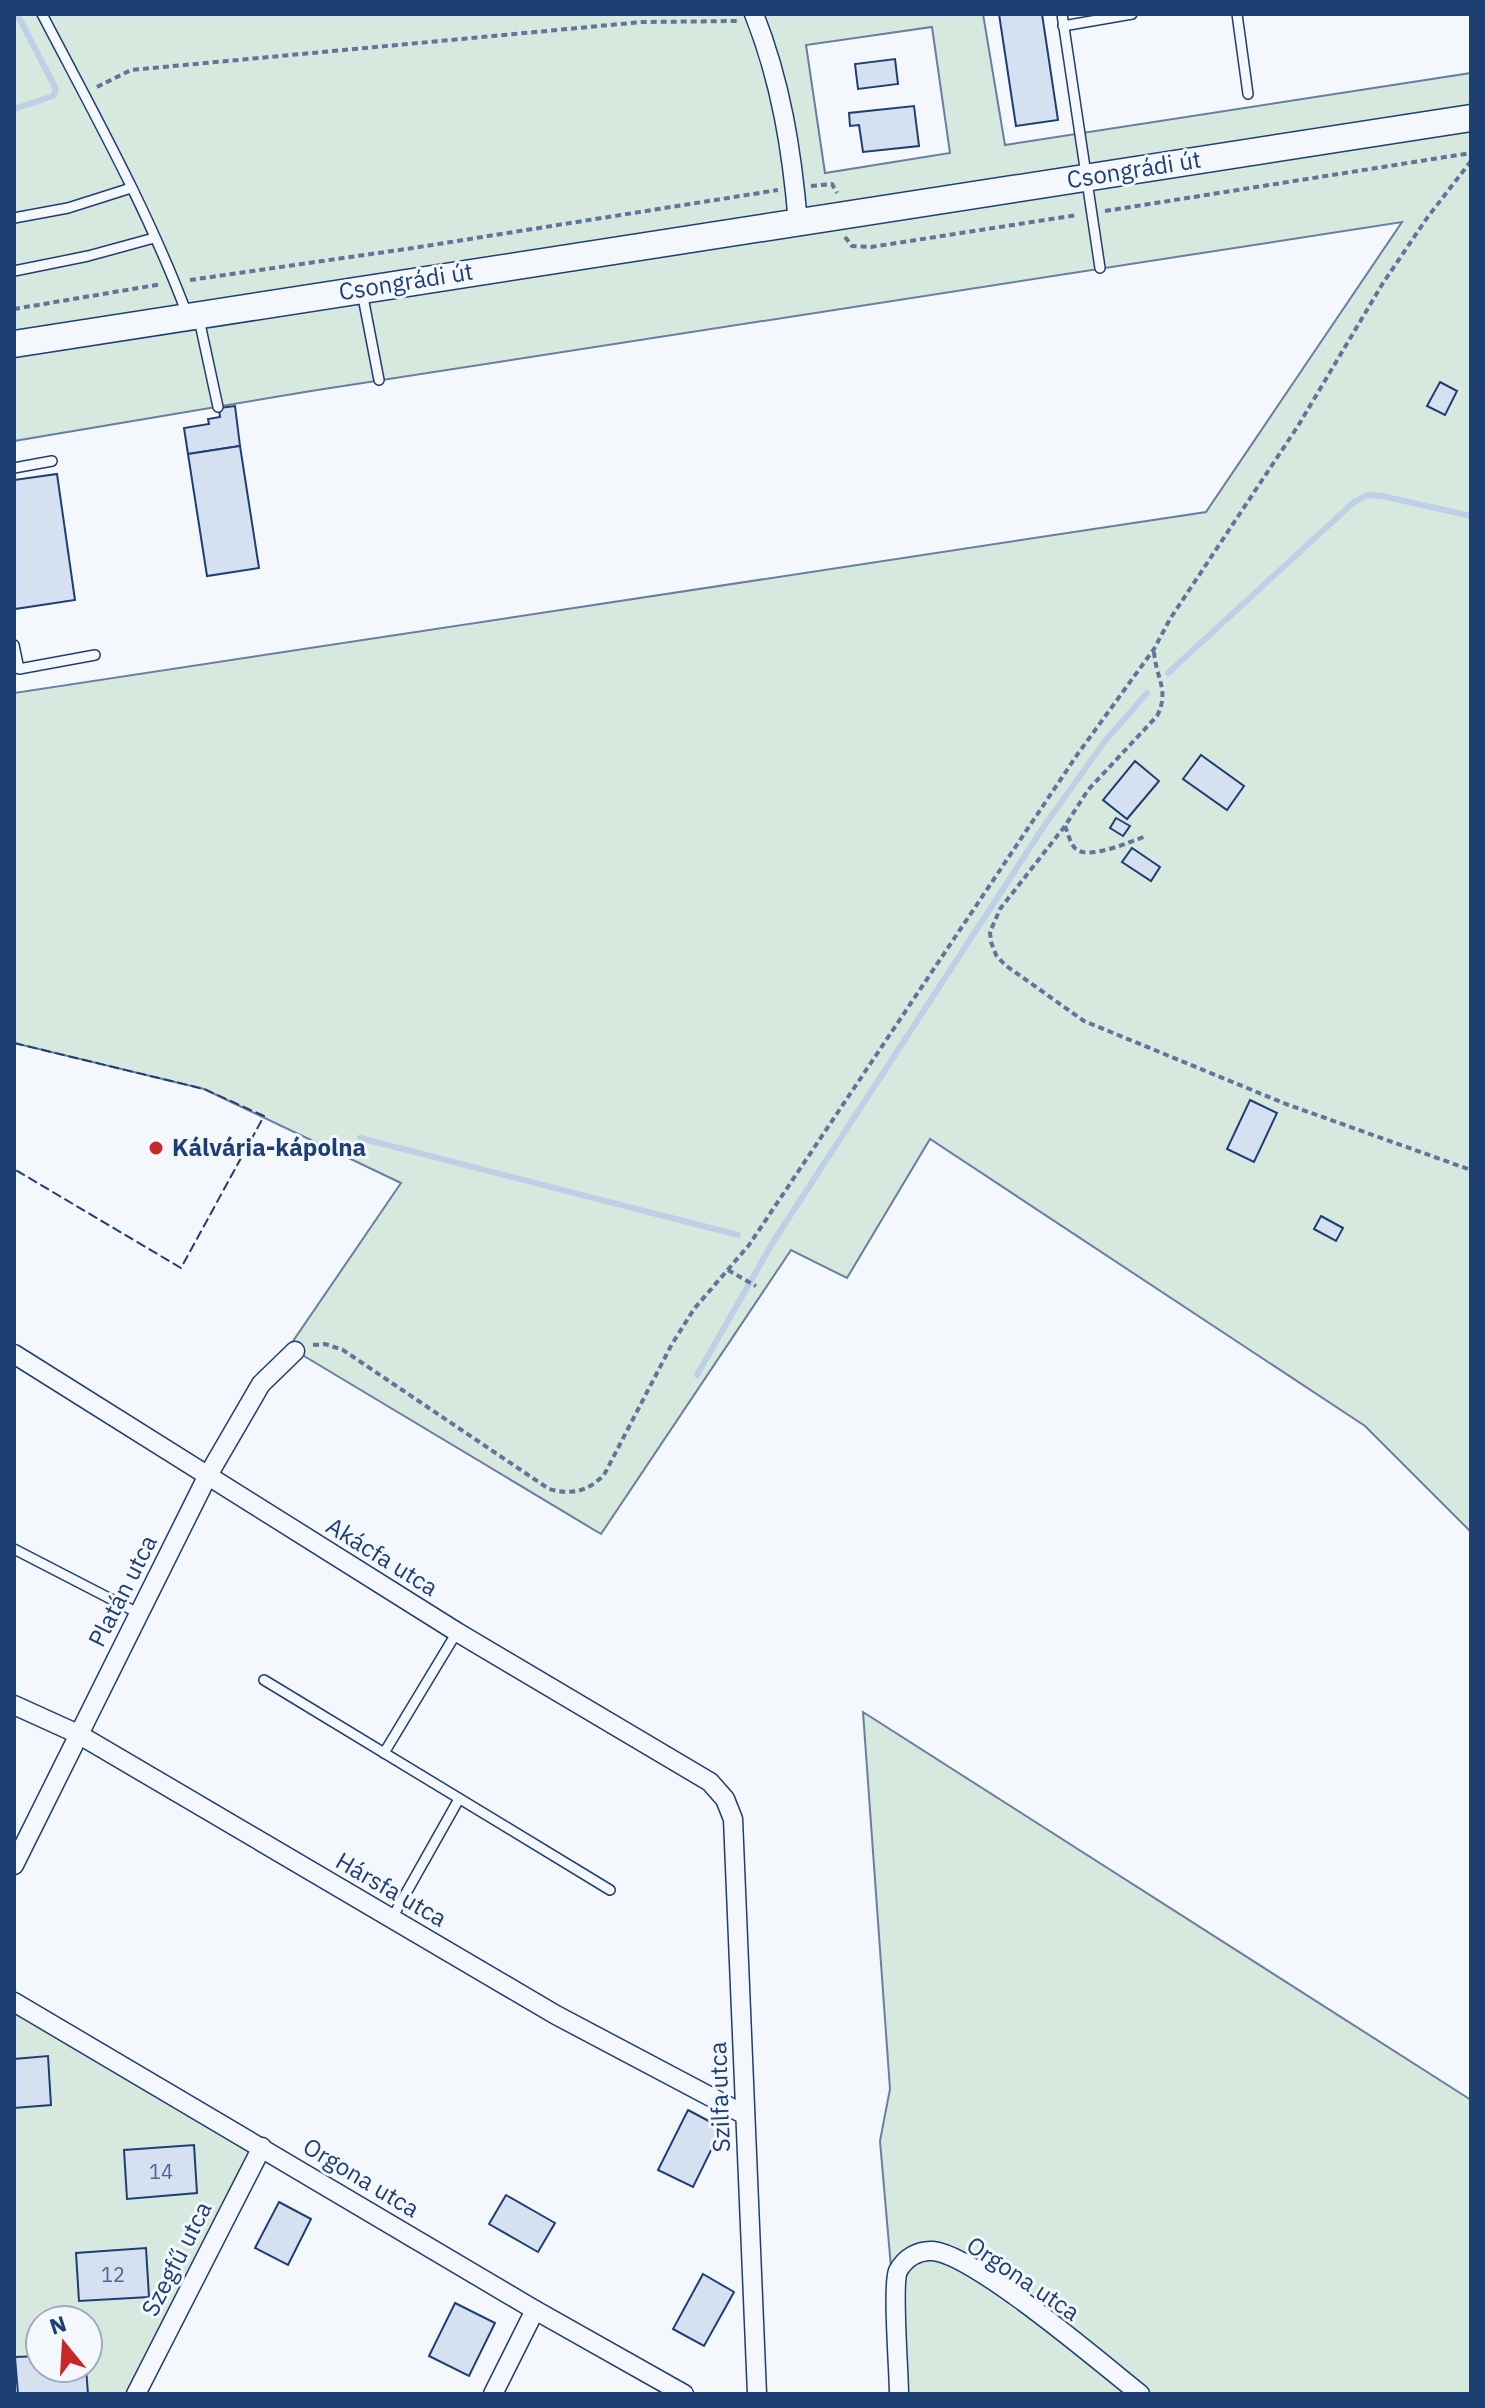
<svg xmlns="http://www.w3.org/2000/svg" width="1485" height="2408" viewBox="0 0 1485 2408" font-family="'IBM Plex Sans',sans-serif">
<rect width="100%" height="100%" fill="#f4f7fb"/>
<g fill="#d7e8df" stroke="#687fa3" stroke-width="2" fill-rule="evenodd">
<path d="M14,14H983L1005,145L1471,73V1532L1365,1426L930,1139L847,1278L791,1250L601,1534L289,1347L401,1183L204,1089L14,1043V693L1206,512L1402,222L311,391L14,441ZM932,27L950,153L825,173L806,45Z"/>
<polygon points="863,1712 1471,2100 1471,2394 902,2394 880,2141 890,2089"/>
<path d="M14,2003L261,2147L136,2394H14ZM40,2320H88V2368H40Z"/>
</g>
<g fill="none" stroke-linecap="round" stroke-linejoin="round">
<g stroke="#bed0e5" stroke-width="6">
<polyline points="14,109 53,96 56,89 17,14"/>
<polyline points="1168,673 1354,502 1368,495 1382,496 1471,516"/>
<polyline points="360,1138 738,1235"/>
<polyline points="697,1375 773,1242 1044,826 1105,741 1147,693"/>
</g>
</g>
<g fill="#d5e0f0" stroke="#1d3f73" stroke-width="2">
<polygon points="999,14 1042,14 1058,120 1016,126"/>
<polygon points="895,59 898,84 858,89 855,64"/>
<polygon points="914,106 919,146 863,152 859,125 850,126 849,113"/>
<polygon points="1440,382 1457,391 1445,415 1427,406"/>
<polygon points="235,406 240,446 188,454 184,428 209,424 208,419 220,417 219,408"/>
<polygon points="240,446 259,568 207,576 188,454"/>
<polygon points="57,474 75,600 15,609 14,480"/>
<polygon points="1201,755 1244,786 1227,810 1183,779"/>
<polygon points="1135,761 1159,781 1127,819 1103,800"/>
<polygon points="1116,818 1130,826 1123,836 1110,828"/>
<polygon points="1132,848 1160,867 1151,881 1122,862"/>
<polygon points="1250,1100 1277,1113 1254,1162 1227,1149"/>
<polygon points="1321,1216 1343,1228 1336,1241 1314,1229"/>
<polygon points="48,2056 51,2105 14,2108 14,2059"/>
<polygon points="688,2110 722,2128 693,2187 658,2170"/>
<polygon points="194,2145 197,2193 127,2199 124,2150"/>
<polygon points="506,2195 555,2223 538,2252 489,2224"/>
<polygon points="279,2202 311,2219 288,2265 255,2248"/>
<polygon points="146,2248 149,2297 79,2301 76,2253"/>
<polygon points="703,2274 734,2292 704,2346 673,2329"/>
<polygon points="455,2303 495,2323 469,2376 429,2356"/>
<polygon points="40,2356 40,2368 86,2368 88,2394 18,2394 15,2357"/>
</g>
<g fill="none" stroke-linecap="round" stroke-linejoin="round">
<g stroke="#1d3f73" stroke-width="12">
<g id="service">
<path d="M42,14C93,112 148,210 187,314"/>
<polyline points="1062,14 1100,268"/>
<polyline points="1237,14 1248,94"/>
<polyline points="1063,26 1132,14"/>
<polyline points="14,218 68,208 131,188"/>
<polyline points="14,271 88,256 154,238"/>
<polyline points="362,292 379,380"/>
<polyline points="199,319 218,407"/>
<polyline points="14,468 52,461"/>
<polyline points="14,645 19,669 95,655"/>
<polyline points="14,1549 138,1613"/>
<polyline points="264,1680 610,1890"/>
<polyline points="384,1753 457,1632"/>
<polyline points="392,1918 459,1799"/>
</g>
</g>
<g stroke="#1d3f73" stroke-width="21">
<g id="minor">
<path d="M754,14C781,82 792,151 798,223"/>
<polyline points="14,1354 457,1632 710,1782 725,1799 733,1819 757,2394"/>
<polyline points="14,1705 78,1734 556,2015 745,2115"/>
<polyline points="14,1865 207,1477 261,1384 295,1351"/>
<polyline points="14,2002 535,2310 684,2394"/>
<polyline points="136,2394 262,2147"/>
<polyline points="493,2394 535,2310"/>
<path d="M899,2394C899,2373 892,2285 898,2271C905,2258 918,2250 933,2251C975,2255 1101,2363 1140,2394"/>
</g>
</g>
<g stroke="#1d3f73" stroke-width="29">
<polyline id="secondary" points="14,344 1471,118"/>
</g>
<g stroke="#5e769c" stroke-width="4" stroke-dasharray="6 4" stroke-linecap="butt">
<polyline points="97,87 131,70 642,22 738,21"/>
<polyline points="811,186 832,184 837,193"/>
<polyline points="1105,211 1471,153"/>
<polyline points="845,237 852,246 871,247 1077,215"/>
<polyline points="190,280 413,248 778,190"/>
<polyline points="14,309 162,284"/>
<path d="M1154,652C1156,678 1170,691 1157,716L1088,790L1065,826L1000,909L990,932L991,942L996,955L1005,965L1084,1021L1286,1104L1471,1170"/>
<path d="M1065,826C1068,833 1070,844 1076,849C1089,860 1129,842 1144,837"/>
<polyline points="728,1270 756,1286"/>
<path d="M313,1345L325,1344L343,1350L549,1489C571,1495 587,1492 604,1475L672,1344L694,1309L749,1245L1077,755L1154,649L1170,619L1298,426L1383,283L1427,218L1471,161"/>
</g>
<use href="#service" stroke="#f4f7fb" stroke-width="9"/>
<use href="#minor" stroke="#f4f7fb" stroke-width="18"/>
<use href="#secondary" stroke="#f4f7fb" stroke-width="26"/>
<polyline stroke="#1d3f73" stroke-width="2" stroke-dasharray="10 4" stroke-linecap="butt" points="14,1043 204,1089 264,1116 181,1268 14,1169"/>
</g>
<circle fill="#c62828" stroke="#f4f7fb" stroke-width="3" cx="156" cy="1148" r="8"/>
<g text-anchor="middle" stroke-width="6" stroke-linejoin="round" paint-order="stroke">
<g font-size="20" fill="#4b6792">
<text x="161" y="2179">14</text>
<text x="113" y="2282">12</text>
</g>
<g font-size="24" fill="#1d3f73" stroke="#f4f7fb">
<text transform="translate(1134 170) rotate(-9)" y="8">Csongrádi út</text>
<text transform="translate(406 282) rotate(-9)" y="8">Csongrádi út</text>
<text transform="translate(382 1557) rotate(32)" y="8">Akácfa utca</text>
<text transform="translate(123 1591) rotate(-63)" y="8">Platán utca</text>
<text transform="translate(391 1890) rotate(30)" y="8">Hársfa utca</text>
<text transform="translate(720 2097) rotate(-92)" y="8">Szilfa utca</text>
<text transform="translate(361 2178) rotate(31)" y="8">Orgona utca</text>
<text transform="translate(177 2259) rotate(-63)" y="8">Szegfű utca</text>
<text transform="translate(1023 2279) rotate(34)" y="8">Orgona utca</text>
</g>
<g font-size="24" font-weight="bold" fill="#1d3f73" stroke="#f4f7fb" text-anchor="start">
<text x="172" y="1156">Kálvária-kápolna</text>
</g>
</g>
<rect width="1485" height="2408" fill="none" stroke="#1d3f73" stroke-width="32"/>
<g transform="translate(64 2344) rotate(342)"><circle r="38" fill="#f4f7fb" stroke="#9eadc5" stroke-width="2"/>
<path d="M0-6L14 30L0 20L-14 30Z" fill="#c62828"/>
<text y="-12" font-size="22" font-weight="bold" text-anchor="middle" fill="#1d3f73">N</text>
</g>
</svg>
